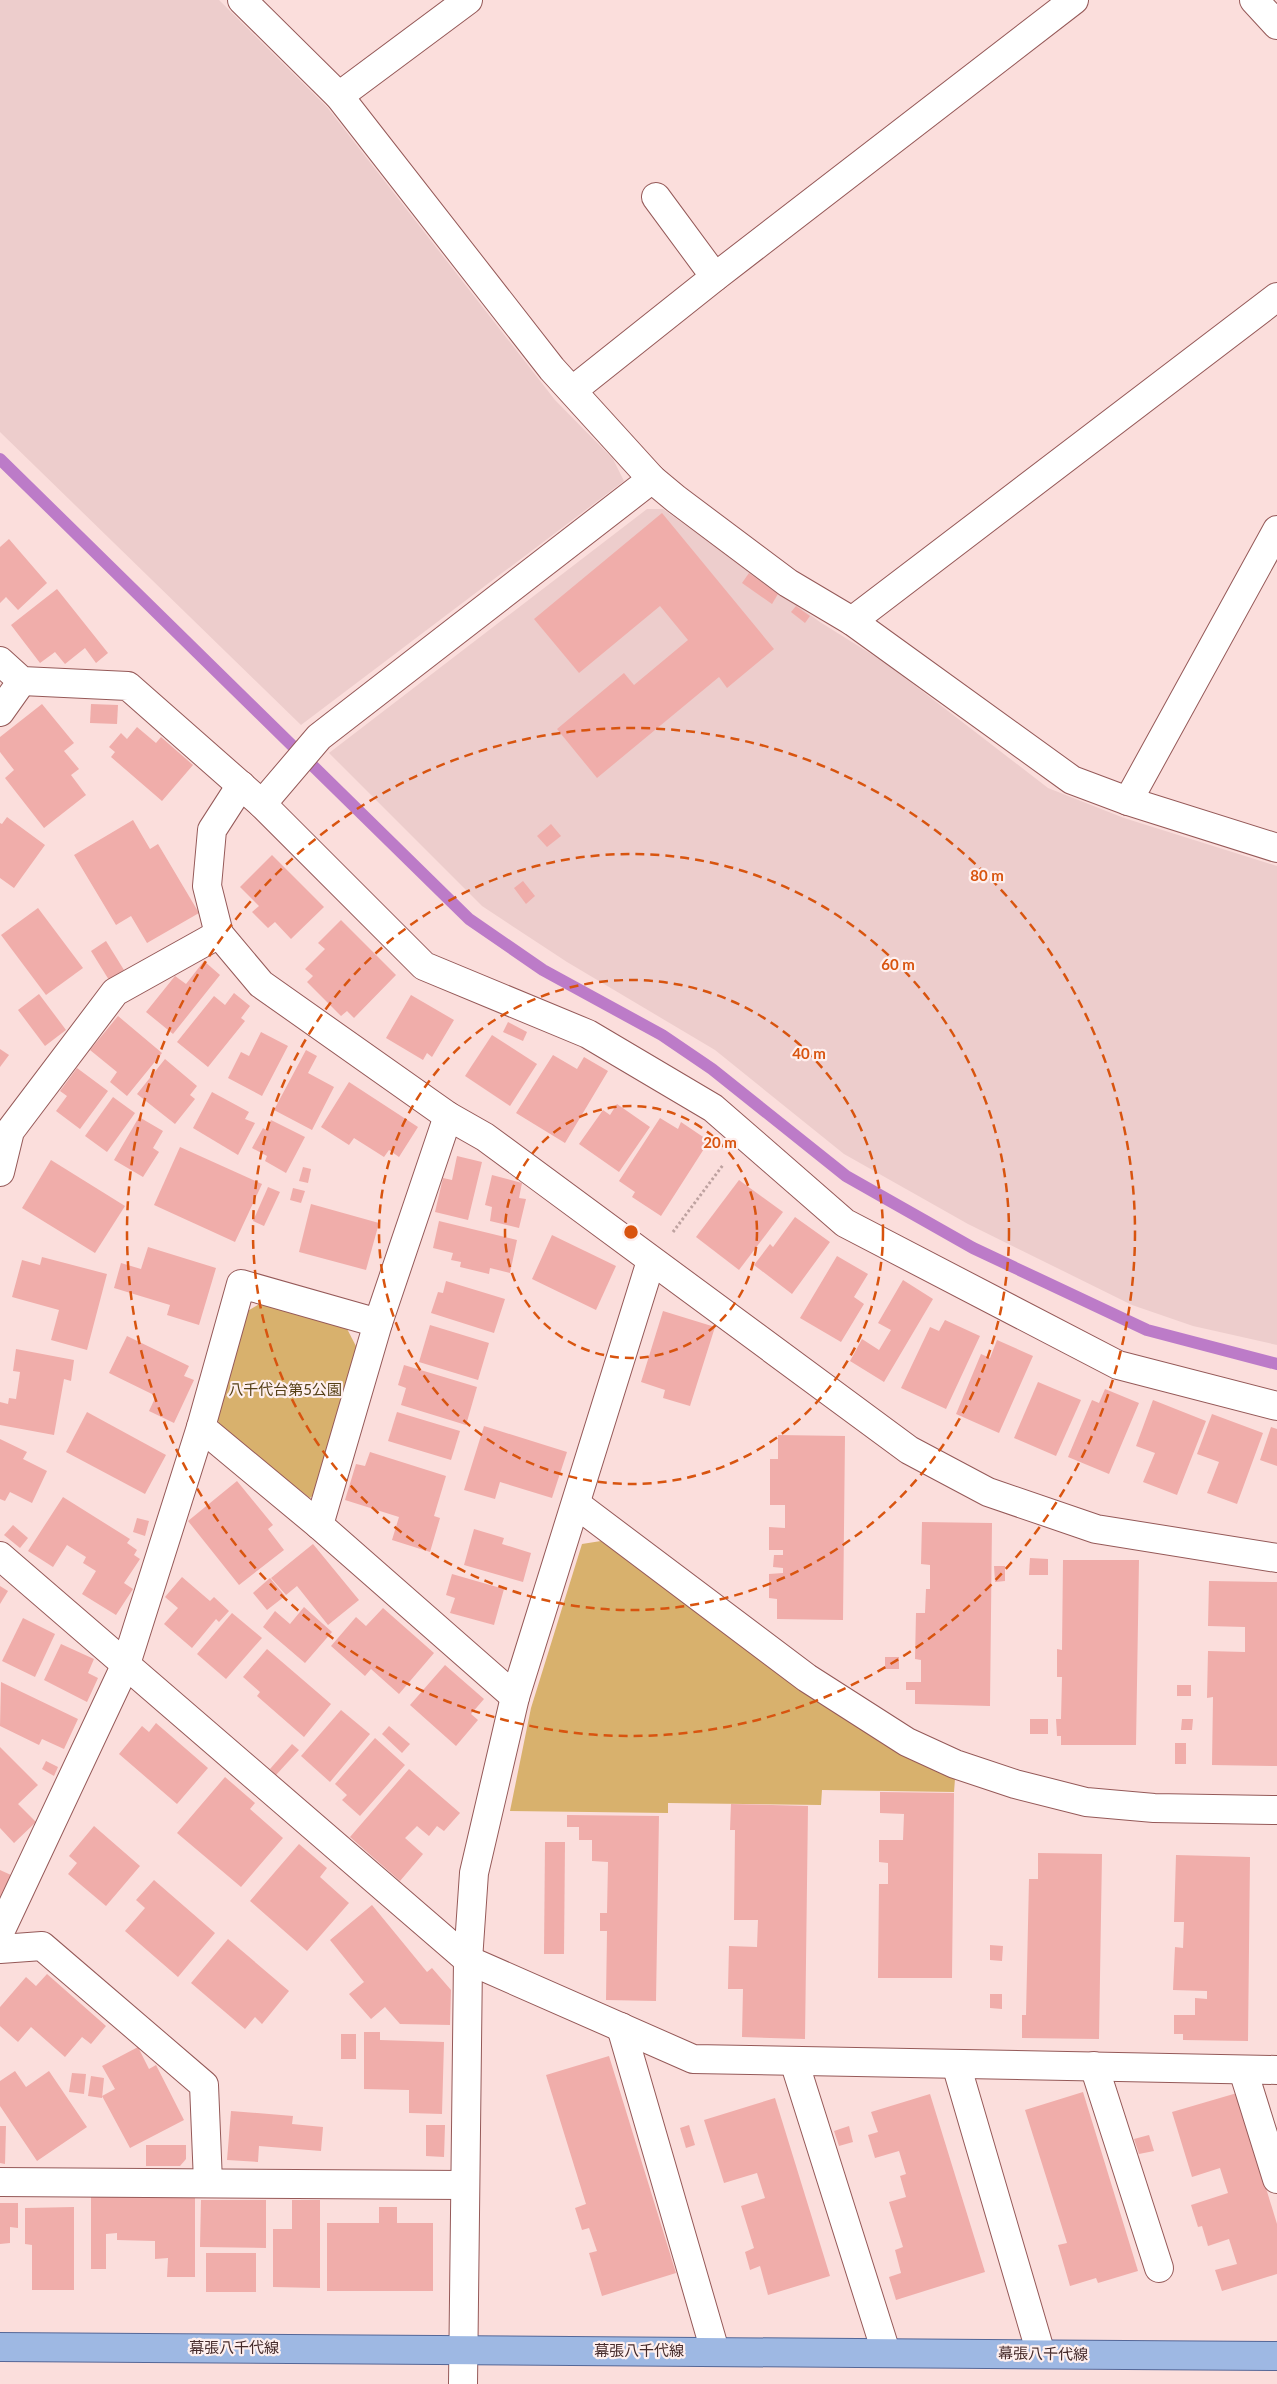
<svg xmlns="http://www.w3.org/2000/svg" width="1277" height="2384" viewBox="0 0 1277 2384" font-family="Lato,'Noto Sans JP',sans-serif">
<rect width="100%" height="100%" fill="#fbdedc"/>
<g fill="#edcdcc">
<polygon points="0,0 219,0 327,107 555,400 613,459 624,481 301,725 0,432"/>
<polygon points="647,509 663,509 820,622 887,664 1048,788 1124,818 1277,866 1277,1345 1193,1326 1132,1305 968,1224 844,1154 715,1050 567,962 482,906 329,753"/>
</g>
<g fill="#d8b16d">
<polygon points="266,1300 344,1323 358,1350 317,1492 310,1498 220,1428 216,1413 246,1312"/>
<path d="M601,1541C715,1625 827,1718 955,1779L954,1792L822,1790L821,1805L668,1803V1813L510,1811L531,1708L582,1544Z"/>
</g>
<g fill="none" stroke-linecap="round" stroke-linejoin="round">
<polyline stroke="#bc7bc8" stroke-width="12" points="0,459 469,919 543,970 662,1035 712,1069 846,1176 973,1248 1147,1330 1277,1364"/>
</g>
<g fill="#f0adaa">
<polygon points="662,513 774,649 727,688 719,677 597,778 557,729 624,673 634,685 688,640 660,606 579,673 534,619"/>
<polygon points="9,539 47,583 18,610 6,597 0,603 0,547"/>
<polygon points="749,573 778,594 772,604 742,583"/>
<polygon points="57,589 108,653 96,663 85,648 65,664 55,652 40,663 11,625"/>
<polygon points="796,606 810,616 805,623 791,612"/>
<polygon points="42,704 74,743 64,751 79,769 71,775 86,795 44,828 5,778 14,770 0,752 0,737"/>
<polygon points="91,704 118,705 117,724 90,723"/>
<polygon points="137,727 156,743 161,737 193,765 162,801 111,757 115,752 109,747 121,733 127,739"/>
<polygon points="7,817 45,845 14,888 0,878 0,823 2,824"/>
<polygon points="133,820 150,849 158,844 199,913 147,943 131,916 116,925 74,855"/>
<polygon points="551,824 561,836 547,847 537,836"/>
<polygon points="272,855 324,907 291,939 275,922 268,928 252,912 259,906 240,887"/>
<polygon points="523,881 535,896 526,904 514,888"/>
<polygon points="38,908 83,968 46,995 1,935"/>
<polygon points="341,920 396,975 354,1018 347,1011 341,1016 307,982 313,976 305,969 325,949 318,943"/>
<polygon points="106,941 124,970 109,980 91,951"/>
<polygon points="204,961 220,975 173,1034 146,1012 175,976 186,984"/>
<polygon points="234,993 250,1006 241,1018 245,1021 208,1067 177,1042 214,996 225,1005"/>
<polygon points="39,994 66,1030 45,1046 18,1010"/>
<polygon points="411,995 454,1020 432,1057 427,1053 423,1060 386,1038"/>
<polygon points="118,1016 162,1053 127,1096 110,1082 117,1072 90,1050"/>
<polygon points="508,1022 527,1032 523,1041 503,1032"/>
<polygon points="261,1032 288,1046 262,1096 228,1078 241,1052 249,1056"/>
<polygon points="492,1035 537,1064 510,1106 465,1076"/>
<polygon points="0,1049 9,1055 0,1067"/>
<polygon points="306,1050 317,1056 308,1073 334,1087 312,1130 274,1110"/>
<polygon points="553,1055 577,1069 584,1057 608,1071 565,1143 516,1113"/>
<polygon points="165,1059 197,1086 190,1095 195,1099 175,1124 137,1094"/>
<polygon points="77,1068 108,1091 80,1129 56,1111 67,1096 60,1091"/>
<polygon points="349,1082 418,1127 399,1157 389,1150 384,1157 354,1138 349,1145 321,1127"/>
<polygon points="212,1092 249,1112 245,1119 255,1123 238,1155 193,1128"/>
<polygon points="113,1097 135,1113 107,1152 85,1136"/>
<polygon points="617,1104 650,1127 619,1172 579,1144 603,1110 610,1115"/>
<polygon points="139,1117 163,1131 153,1148 159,1152 143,1177 114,1160"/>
<polygon points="660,1118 678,1129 681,1122 709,1141 661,1216 632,1197 635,1192 619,1181"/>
<polygon points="271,1120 305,1137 286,1173 265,1161 267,1156 252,1148 263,1128 266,1130"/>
<polygon points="180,1147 262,1184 235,1242 154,1205"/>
<polygon points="457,1156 482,1162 468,1220 435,1212 443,1178 452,1180"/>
<polygon points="51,1160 125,1206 95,1253 22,1208"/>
<polygon points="303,1167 311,1169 308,1183 299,1181"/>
<polygon points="492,1175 522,1183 519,1198 526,1199 519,1228 490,1221 492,1207 485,1205"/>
<polygon points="739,1180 783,1212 739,1270 696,1237"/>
<polygon points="268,1187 280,1192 264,1226 253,1221"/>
<polygon points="293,1188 305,1191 301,1203 290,1200"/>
<polygon points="311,1204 379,1223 366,1270 299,1252"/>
<polygon points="795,1217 830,1242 792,1294 754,1265 770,1244 773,1247"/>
<polygon points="439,1221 517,1240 510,1273 490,1268 489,1274 460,1267 461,1262 451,1260 453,1253 433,1248"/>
<polygon points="552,1235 616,1266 596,1310 532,1279"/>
<polygon points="148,1247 216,1268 199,1325 167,1315 170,1305 114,1288 121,1263 141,1269"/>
<polygon points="837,1256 868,1274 854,1297 864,1304 841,1342 800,1318"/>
<polygon points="42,1257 107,1274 87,1350 51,1340 59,1310 12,1297 22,1260 40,1265"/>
<polygon points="903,1280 933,1299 884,1382 850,1361 862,1339 879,1350 891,1330 878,1323"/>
<polygon points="446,1281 505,1299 494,1333 431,1313 438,1292 443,1293"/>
<polygon points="663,1311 715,1327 690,1406 663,1398 665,1390 641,1382"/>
<polygon points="945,1320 980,1336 946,1409 901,1388 930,1327 939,1331"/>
<polygon points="430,1325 489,1343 478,1380 419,1362"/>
<polygon points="127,1336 189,1366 184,1376 194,1380 174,1423 149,1411 156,1396 109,1373"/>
<polygon points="997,1340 1033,1356 999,1433 956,1414 981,1354 990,1358"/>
<polygon points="16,1349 74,1360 71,1381 64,1379 54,1435 0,1425 0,1402 8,1404 9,1398 16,1399 20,1372 13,1371"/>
<polygon points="404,1365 477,1387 466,1425 401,1405 406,1388 398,1385"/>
<polygon points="1038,1382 1081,1400 1056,1456 1014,1438"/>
<polygon points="1105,1389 1139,1403 1109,1474 1068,1457 1092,1400 1099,1403"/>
<polygon points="1153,1400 1206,1421 1177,1495 1143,1482 1155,1453 1136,1446"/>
<polygon points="87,1412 166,1455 145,1494 66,1452"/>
<polygon points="397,1412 460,1431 451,1460 388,1441"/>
<polygon points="1212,1414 1263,1433 1237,1504 1207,1493 1219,1462 1197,1454"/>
<polygon points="484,1426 567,1452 552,1498 500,1482 495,1499 464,1490"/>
<polygon points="1271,1427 1277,1429 1277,1466 1260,1460"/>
<polygon points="778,1435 845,1436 843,1620 777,1619 777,1599 769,1598 769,1574 783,1573 783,1568 773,1567 774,1555 783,1555 783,1550 769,1550 769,1527 785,1528 785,1505 770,1505 770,1459 778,1459"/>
<polygon points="0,1439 27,1452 23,1459 47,1471 32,1503 10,1492 5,1501 0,1499"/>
<polygon points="370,1452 446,1476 434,1516 440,1518 430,1552 392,1540 399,1517 345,1500 356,1464 365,1466"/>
<polygon points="237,1481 273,1525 268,1529 284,1550 239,1585 188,1521"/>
<polygon points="63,1497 130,1539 127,1543 137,1550 134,1555 140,1559 124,1583 133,1589 116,1615 82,1594 96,1571 83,1563 86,1557 67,1545 53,1567 28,1551"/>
<polygon points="137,1518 149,1521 145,1536 133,1532"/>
<polygon points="922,1522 992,1523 990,1706 915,1704 915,1690 906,1690 906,1682 921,1682 921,1660 915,1659 916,1613 925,1613 926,1589 930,1589 930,1565 921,1564"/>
<polygon points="13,1525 28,1538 20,1548 4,1535"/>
<polygon points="474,1529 504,1538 502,1544 531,1553 523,1582 464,1565"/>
<polygon points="313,1544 359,1600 328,1625 297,1586 286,1595 271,1578"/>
<polygon points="1030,1558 1048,1559 1048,1575 1029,1575"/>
<polygon points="1063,1560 1139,1560 1136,1745 1061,1745 1061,1736 1057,1736 1056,1719 1061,1719 1062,1677 1057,1677 1057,1649 1062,1650"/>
<polygon points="994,1566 1005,1566 1005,1581 995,1582"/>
<polygon points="452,1574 504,1589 494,1625 450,1613 455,1598 446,1595"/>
<polygon points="182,1577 210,1601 214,1597 229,1611 219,1622 216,1619 192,1648 164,1624 178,1608 165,1597"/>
<polygon points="270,1578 285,1596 267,1610 253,1593"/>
<polygon points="1209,1581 1277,1582 1277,1766 1212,1765 1213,1697 1207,1698 1208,1651 1245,1652 1245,1627 1208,1626"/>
<polygon points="0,1586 8,1591 0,1604"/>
<polygon points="304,1607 332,1632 305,1663 263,1627 275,1611 290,1624"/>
<polygon points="383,1608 434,1653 399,1694 371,1669 365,1676 331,1646 356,1617 366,1626"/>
<polygon points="232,1613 262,1638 226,1679 197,1654"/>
<polygon points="23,1618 55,1634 35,1677 2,1661"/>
<polygon points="61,1644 94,1659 88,1673 98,1678 87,1702 44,1680"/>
<polygon points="267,1649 331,1704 304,1737 257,1696 260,1692 243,1677"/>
<rect x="885" y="1657" width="14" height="12"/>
<polygon points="445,1665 484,1699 471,1714 478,1720 456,1746 410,1705"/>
<polygon points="1,1682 78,1719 64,1749 42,1739 39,1745 0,1726"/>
<rect x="1177" y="1685" width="14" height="11"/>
<polygon points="341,1710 370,1734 330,1782 301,1756"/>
<rect x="1030" y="1719" width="18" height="15"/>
<polygon points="1182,1719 1193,1719 1192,1730 1181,1730"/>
<polygon points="156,1723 208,1768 177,1804 119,1754 142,1726 149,1732"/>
<polygon points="389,1726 410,1744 402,1753 382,1734"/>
<polygon points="375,1738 405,1765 360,1816 342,1800 347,1795 335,1784"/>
<rect x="1175" y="1743" width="11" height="21"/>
<polygon points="292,1744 299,1750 276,1775 270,1769"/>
<polygon points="0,1747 38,1785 18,1804 36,1822 14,1843 0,1828"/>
<polygon points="46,1761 58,1767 54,1776 42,1769"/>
<polygon points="409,1769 460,1813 444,1831 437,1826 429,1836 417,1826 405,1838 423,1854 400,1881 350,1837"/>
<polygon points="225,1777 255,1803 250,1809 283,1838 241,1887 177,1833"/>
<polygon points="880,1792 954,1793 952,1978 878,1978 879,1884 888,1884 888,1863 879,1862 879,1840 903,1840 904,1814 880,1813"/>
<polygon points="731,1804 808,1806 805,2039 742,2037 743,1989 728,1989 729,1946 757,1947 758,1920 734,1920 735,1830 730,1830"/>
<polygon points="567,1815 659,1816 656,2001 606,2000 607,1931 600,1931 600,1913 607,1913 608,1862 592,1861 592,1840 579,1840 579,1827 567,1827"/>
<polygon points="94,1826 140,1866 106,1906 68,1874 77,1863 69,1856"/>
<polygon points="545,1842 565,1842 564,1954 544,1954"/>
<polygon points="299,1844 327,1868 320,1877 349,1903 307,1951 250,1901"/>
<polygon points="1038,1853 1102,1854 1099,2039 1022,2038 1022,2015 1026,2015 1029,1879 1038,1879"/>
<polygon points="1176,1855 1250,1857 1248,2041 1183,2040 1183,2034 1174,2034 1174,2015 1195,2015 1195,1998 1207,1999 1207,1991 1173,1990 1175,1947 1183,1948 1184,1922 1174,1922"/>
<polygon points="0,1870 11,1875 0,1900"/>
<polygon points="154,1880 215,1933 178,1977 125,1931 145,1908 136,1900"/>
<polygon points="372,1905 427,1972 432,1968 451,1990 450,2025 400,2024 385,2007 371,2019 349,1994 364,1982 330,1940"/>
<polygon points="228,1939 289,1991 262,2024 255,2017 245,2029 191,1983"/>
<polygon points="990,1945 1003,1946 1002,1961 990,1960"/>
<polygon points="47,1974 106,2026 91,2044 82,2037 65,2057 31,2027 18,2042 0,2026 0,2007 26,1977 36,1986"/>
<polygon points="990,1994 1002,1994 1002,2009 990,2008"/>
<polygon points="364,2032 380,2032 380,2040 444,2042 442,2114 409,2113 409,2090 364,2089"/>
<rect x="341" y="2034" width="15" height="25"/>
<polygon points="138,2047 149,2069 156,2065 184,2120 130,2148 102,2096 115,2089 102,2066"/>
<polygon points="609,2056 676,2273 602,2296 589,2253 597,2251 589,2228 582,2230 575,2208 586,2204 546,2075"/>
<polygon points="15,2071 26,2087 49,2071 87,2127 37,2161 0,2106 0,2081"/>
<polygon points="72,2073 86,2074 84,2094 69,2092"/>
<polygon points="91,2076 104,2078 102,2098 88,2096"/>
<polygon points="1083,2092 1138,2271 1098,2283 1096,2278 1070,2286 1058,2245 1067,2243 1025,2110"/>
<polygon points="1237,2093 1277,2224 1277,2274 1222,2291 1215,2270 1237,2264 1229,2239 1208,2246 1202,2226 1198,2227 1191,2205 1228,2193 1220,2168 1192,2177 1172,2112"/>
<polygon points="930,2094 985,2272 896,2300 889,2277 901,2273 895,2250 903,2247 889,2202 906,2197 900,2176 906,2174 899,2151 875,2158 868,2135 878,2132 871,2112"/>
<polygon points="775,2098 830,2276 768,2295 760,2266 750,2270 745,2252 754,2248 741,2206 765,2198 757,2173 724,2183 704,2120"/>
<polygon points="231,2111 293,2116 292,2124 323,2127 321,2151 259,2146 258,2162 227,2160"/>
<polygon points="426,2125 445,2125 444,2157 426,2156"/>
<polygon points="689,2125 695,2145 686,2148 680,2128"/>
<polygon points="0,2126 6,2126 5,2164 0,2163"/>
<polygon points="849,2126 853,2142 839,2146 834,2131"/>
<polygon points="1149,2135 1154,2151 1139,2154 1134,2139"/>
<polygon points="146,2145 186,2145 186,2159 180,2166 146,2166"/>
<polygon points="91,2197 195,2197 195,2277 167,2277 168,2258 155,2259 155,2241 117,2240 117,2233 106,2234 106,2269 91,2269"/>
<polygon points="201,2200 266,2200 266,2248 200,2247"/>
<polygon points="292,2200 320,2200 320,2288 273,2287 273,2229 292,2229"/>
<polygon points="0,2203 18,2203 18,2228 10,2227 10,2243 0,2244"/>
<polygon points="74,2207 74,2290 32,2290 32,2245 25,2244 25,2208"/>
<polygon points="379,2207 397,2207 397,2223 433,2223 433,2291 327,2291 327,2223 379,2223"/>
<rect x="206" y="2253" width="50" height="39"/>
</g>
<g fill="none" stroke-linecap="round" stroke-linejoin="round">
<g stroke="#955958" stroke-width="30">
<g id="minor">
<polyline points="242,0 339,96 552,369 652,479 676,499 788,583 852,621 1072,780 1128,801 1277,848"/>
<polyline points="1254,0 1277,25"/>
<polyline points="339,96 468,0"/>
<polyline points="656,197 715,277"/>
<polyline points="573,390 715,277 1074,0"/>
<polyline points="852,621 1277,297"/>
<polyline points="0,661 22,681 128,686 262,804 424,966 588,1034 713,1108 845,1223 1118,1365 1277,1406"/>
<polyline points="0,712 22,681"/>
<polyline points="241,785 212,830 207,886 219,934 261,984 448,1116 485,1137 909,1450 988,1492 1096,1529 1277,1558"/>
<polyline points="1128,801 1277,530"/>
<polyline points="262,804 319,737 652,479"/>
<polyline points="0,1172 10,1131 115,992 219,934"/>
<polyline points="201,1427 319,1525 515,1697"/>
<polyline points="576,1504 807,1678 907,1742 955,1764 1015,1784 1086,1802 1154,1808 1277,1810"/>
<polyline points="319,1525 378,1323 448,1116"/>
<polyline points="0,1556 468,1960 693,2059 1277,2070"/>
<polyline points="0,1932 126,1664 201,1427 241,1284 378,1323"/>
<polyline points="0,1949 42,1946 204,2085 208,2182"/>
<polyline points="621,2027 715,2351"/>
<polyline points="794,2061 886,2352"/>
<polyline points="956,2064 1041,2354"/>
<polyline points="1094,2066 1159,2268"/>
<polyline points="1243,2070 1277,2179"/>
<polyline points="0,2182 464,2185"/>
<polyline points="463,2384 468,1960 474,1873 515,1697 651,1261"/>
</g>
</g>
<g stroke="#556797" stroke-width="30">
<polyline id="major" points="0,2347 1277,2356"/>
</g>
<polyline stroke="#bea2a0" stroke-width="3" stroke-dasharray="2.5 2.5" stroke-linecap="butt" points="673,1232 723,1165"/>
<use href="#minor" stroke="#fff" stroke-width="28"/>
<use href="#major" stroke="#9eb8e3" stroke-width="28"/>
</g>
<g fill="none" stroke="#d8540f" stroke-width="2.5" stroke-dasharray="9 6">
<circle cx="631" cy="1232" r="126"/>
<circle cx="631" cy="1232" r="252"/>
<circle cx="631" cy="1232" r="378"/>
<circle cx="631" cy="1232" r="504"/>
</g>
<g text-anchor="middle" stroke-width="4.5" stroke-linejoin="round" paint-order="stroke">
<g font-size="15" fill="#564017" stroke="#feefee">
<text x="285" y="1395">八千代台第5公園</text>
</g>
<g font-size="15" fill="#452a2a" stroke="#feefee">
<text x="234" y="2353">幕張八千代線</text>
<text x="639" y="2356">幕張八千代線</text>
<text transform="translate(1043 2354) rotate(1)" y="5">幕張八千代線</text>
</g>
</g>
<circle cx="631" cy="1232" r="8" fill="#d8540f" stroke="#feefee" stroke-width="2.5"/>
<g font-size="15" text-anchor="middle" font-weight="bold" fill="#d8540f" stroke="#feefee" stroke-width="4.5" stroke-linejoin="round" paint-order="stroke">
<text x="987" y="881">80 m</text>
<text x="898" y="970">60 m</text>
<text x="809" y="1059">40 m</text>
<text x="720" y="1148">20 m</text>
</g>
</svg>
